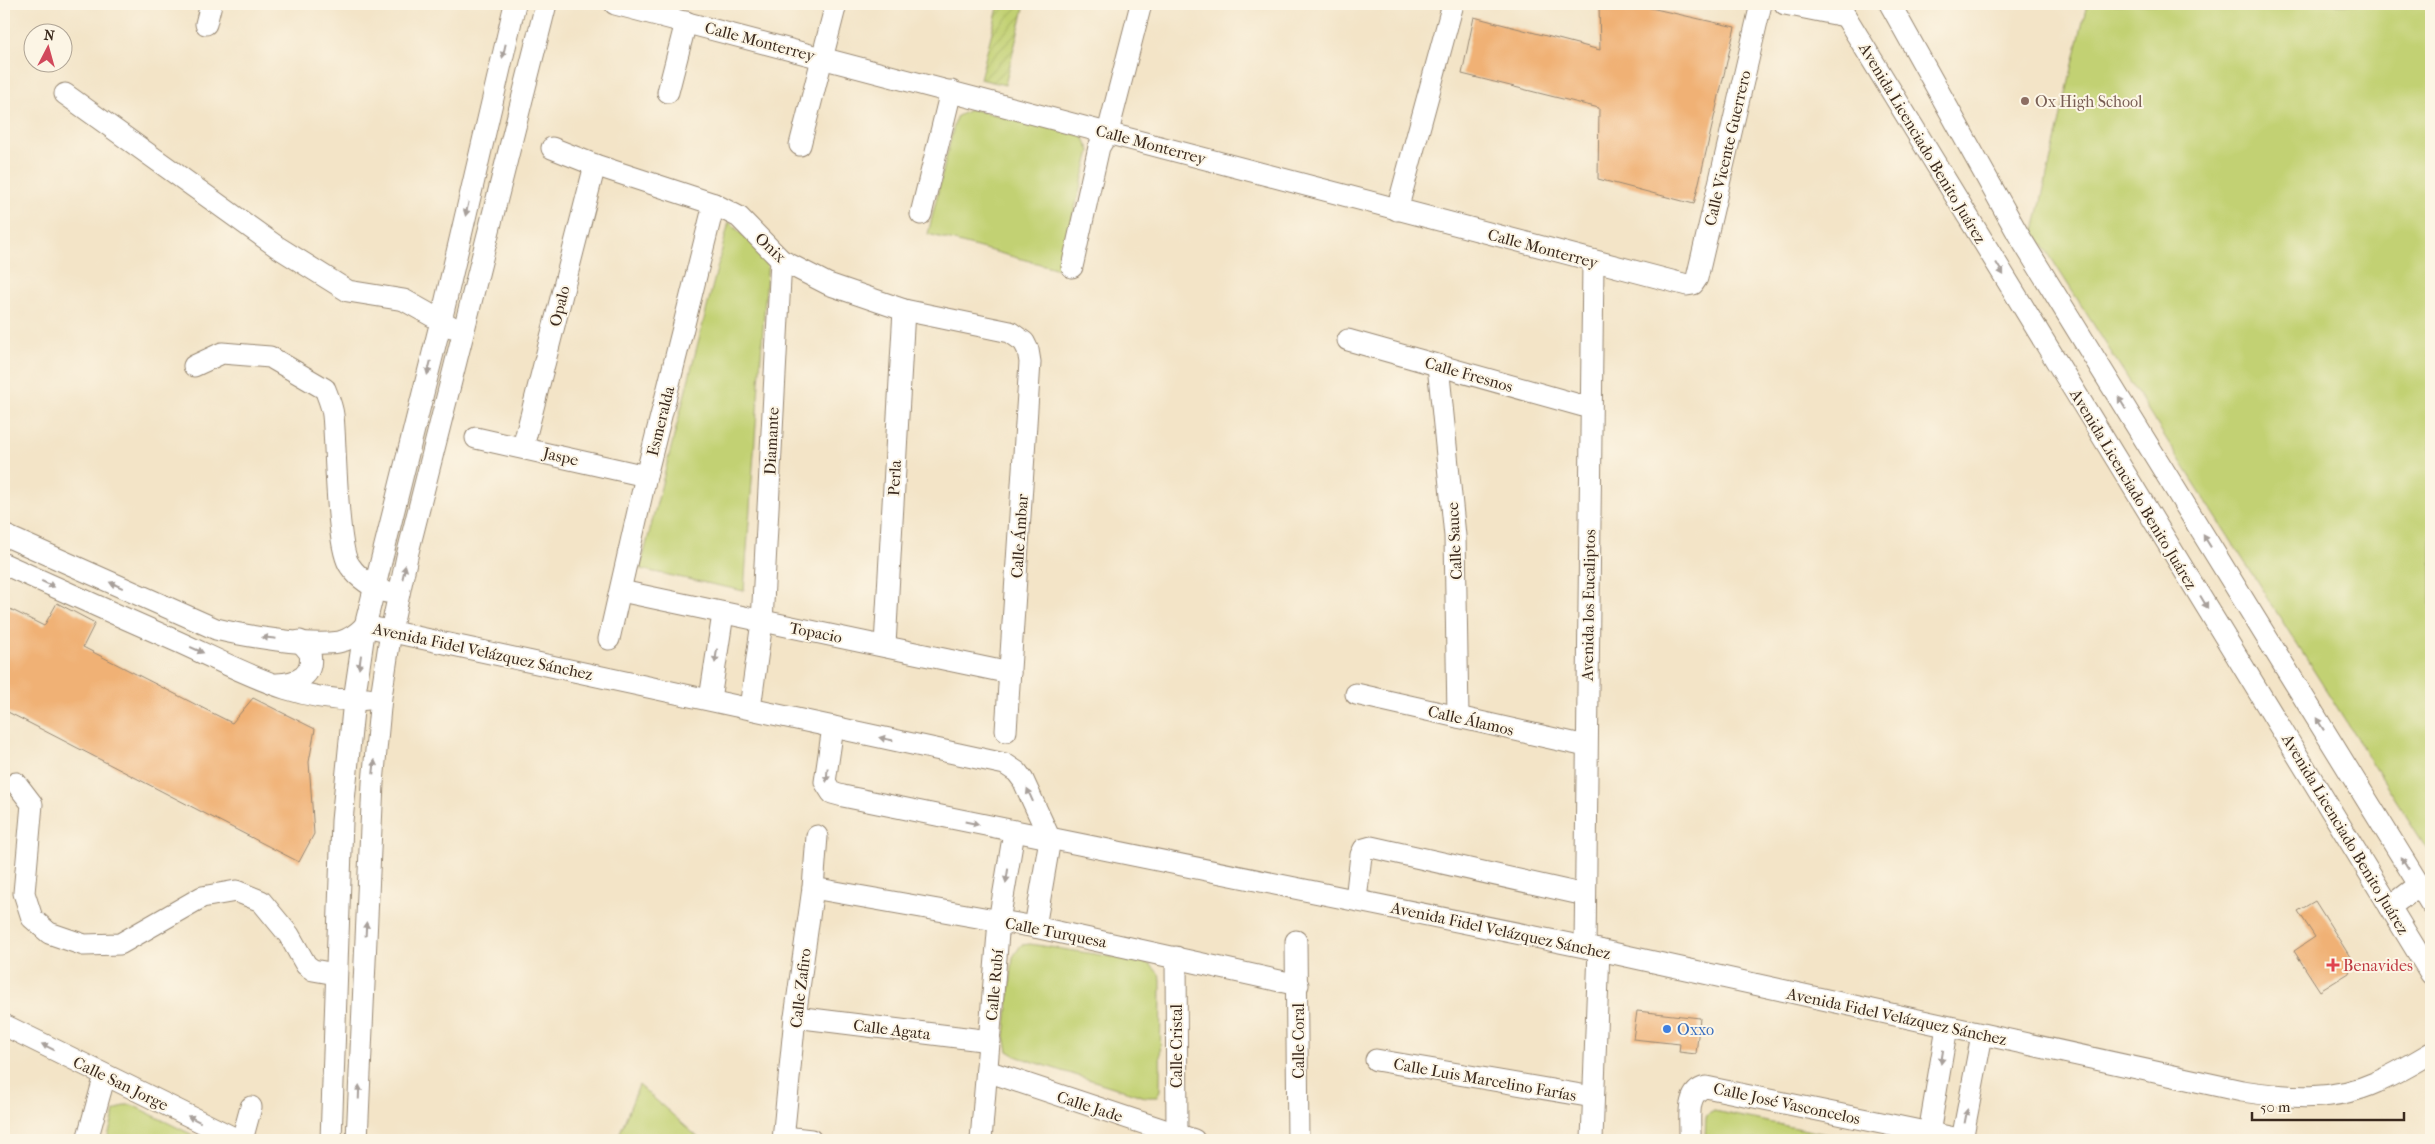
<svg xmlns="http://www.w3.org/2000/svg" width="2435" height="1144" viewBox="0 0 2435 1144" font-family="'IM FELL French Canon',serif">
<defs>
<pattern id="garden-furrows" width="10" height="10" patternUnits="userSpaceOnUse" patternTransform="scale(1.25)"><rect width="10" height="10" fill="#c2d173"/><path d="M-1 1l2-2M0 10L10 0M9 11l2-2" fill="none" stroke="#a8b463"/></pattern>
</defs>
<rect width="100%" height="100%" fill="#fcf5e5"/>
<filter id="ink" filterUnits="userSpaceOnUse"><feTurbulence type="fractalNoise" baseFrequency=".02" numOctaves="2"/><feDisplacementMap in="SourceGraphic" scale="10" xChannelSelector="R" yChannelSelector="G"/><feConvolveMatrix kernelMatrix="1 2 1 2 8 2 1 2 1" color-interpolation-filters="sRGB"/></filter>
<filter id="wash" filterUnits="userSpaceOnUse"><feTurbulence type="fractalNoise" baseFrequency=".0096" numOctaves="4" result="noise"/><feDisplacementMap in="SourceGraphic" scale="20" xChannelSelector="R" yChannelSelector="G"/><feGaussianBlur stdDeviation="1.12" result="paint"/><feColorMatrix in="noise" values="0 0 0 0 0 0 0 0 0 0 0 0 0 0 0 0 0 1.4 0 .05"/><feComposite in="paint" operator="in"/></filter>
<g filter="url(#wash)">
<rect width="100%" height="100%" fill="#f3e4c7"/>
<g fill="#c2d173" stroke="#7e7e48">
<polygon points="2087,4 2431,4 2431,855 2034,231"/>
<polygon points="971,109 1083,136 1090,151 1059,269 928,234 956,117"/>
<polygon points="729,222 768,259 744,591 640,569"/>
<polygon points="1030,944 1139,961 1151,965 1159,974 1161,980 1160,1090 1157,1097 1145,1097 1018,1057 1008,1051 1005,1036 1013,957 1021,945"/>
<polygon points="639,1085 701,1140 617,1140"/>
<polygon points="125,1105 132,1105 203,1140 107,1140 115,1111"/>
<polygon points="1714,1111 1855,1140 1705,1140 1706,1118 1707,1115"/>
</g>
<polygon fill="url(#garden-furrows)" stroke="#7e7e48" points="999,4 1025,4 1005,85 980,79"/>
<g id="blocks">
<g fill="#f0b174">
<polygon points="1599,4 1633,4 1735,27 1694,204 1598,179 1599,108 1462,74 1474,17 1600,50"/>
<polygon points="57,603 95,623 83,647 232,723 253,698 315,729 309,762 314,834 299,862 4,710 4,606 44,626"/>
<polygon points="2315,901 2352,960 2349,973 2320,991 2294,951 2315,937 2298,911"/>
<polygon points="1637,1011 1700,1018 1696,1054 1679,1052 1680,1044 1633,1039"/>
</g>
</g>
</g>
<g filter="url(#ink)">
<use href="#blocks" fill-opacity="0" stroke="#978772" stroke-width="1"/>
<g fill="none" stroke-linecap="round" stroke-linejoin="round">
<g stroke="#978772" stroke-width="23">
<g id="minor">
<polyline points="615,4 1687,285 1693,284 1697,278 1761,4"/>
<polyline points="1785,4 1845,16"/>
<polyline points="1838,4 2431,974"/>
<polyline points="1890,4 2018,234 2431,904"/>
<polyline points="206,24 211,4"/>
<polyline points="668,92 686,22"/>
<polyline points="65,94 276,246 348,291 404,300 452,327"/>
<polyline points="800,145 836,4"/>
<polyline points="552,148 595,165 714,204 739,217 781,260 828,284 904,310 1010,332 1024,342 1028,350 1030,362 1006,731"/>
<polyline points="1397,210 1453,4"/>
<polyline points="921,214 951,91"/>
<polyline points="1072,267 1099,147 1108,132 1141,4"/>
<polyline points="1348,340 1590,408"/>
<polyline points="1438,365 1455,536 1458,717"/>
<path d="M194,366L222,353L270,357L325,389C328,397 332,406 333,415C336,442 336,549 350,566C358,578 373,588 386,592"/>
<polyline points="476,438 646,476"/>
<polyline points="523,447 595,165"/>
<path d="M4,535L216,629C245,636 310,647 339,642C350,640 358,633 365,626L1005,764L1017,772L1023,780L1050,839"/>
<path d="M4,564C61,590 117,615 174,640C235,667 299,706 368,699"/>
<polyline points="621,591 1010,673"/>
<polyline points="609,639 646,476 714,204"/>
<polyline points="885,645 904,310"/>
<path d="M277,684C298,683 314,676 310,653L300,641"/>
<polyline points="1356,694 1586,746"/>
<polyline points="710,699 723,614"/>
<polyline points="750,708 762,622 781,260"/>
<path d="M833,727L825,782L832,793L843,796L1599,950L2242,1091C2289,1098 2333,1102 2377,1082C2396,1074 2414,1063 2431,1053"/>
<polyline points="16,783 32,804 24,893 32,918 49,933 84,945 120,944 202,897 236,891 261,901 289,935 306,965 313,970 336,974"/>
<polyline points="813,888 1035,927 1298,985"/>
<polyline points="1356,900 1361,855 1364,849 1371,847 1585,895"/>
<polyline points="2390,907 2419,885"/>
<polyline points="1035,927 1050,839"/>
<polyline points="1296,941 1298,1140"/>
<polyline points="1585,947 1593,262"/>
<polyline points="1176,957 1177,1134"/>
<polyline points="795,1017 990,1041"/>
<polyline points="4,1025 238,1140"/>
<polyline points="1376,1060 1593,1097"/>
<polyline points="987,1071 1194,1140"/>
<polyline points="1929,1133 1947,1027"/>
<polyline points="785,1137 811,1140"/>
<polyline points="87,1140 105,1075"/>
<polyline points="242,1140 251,1107"/>
<polyline points="331,1140 342,821 354,700 365,626 441,321 515,4"/>
<polyline points="357,1140 373,783 381,697 391,631 408,552 546,4"/>
<polyline points="783,1140 795,1017 813,888 817,836"/>
<polyline points="981,1140 999,921 1014,832"/>
<polyline points="1592,1140 1599,950"/>
<path d="M1690,1140C1691,1122 1684,1092 1706,1087L1964,1140"/>
<polyline points="1962,1140 1982,1035"/>
</g>
</g>
<use href="#minor" stroke="#fff" stroke-width="21"/>
</g>
<defs><path id="oneway-solid" d="M-6-.8H1V-3.2L6.5 0L1 3.2V.8H-6Z" transform="scale(1.25)"/></defs>
<g fill="#a79f9a">
<use href="#oneway-solid" transform="translate(504 51) rotate(103)"/>
<use href="#oneway-solid" transform="translate(467 209) rotate(103)"/>
<use href="#oneway-solid" transform="translate(2000 269) rotate(59)"/>
<use href="#oneway-solid" transform="translate(429 368) rotate(104)"/>
<use href="#oneway-solid" transform="translate(2122 403) rotate(-122)"/>
<use href="#oneway-solid" transform="translate(2207 541) rotate(-122)"/>
<use href="#oneway-solid" transform="translate(404 572) rotate(-77)"/>
<use href="#oneway-solid" transform="translate(48 584) rotate(25)"/>
<use href="#oneway-solid" transform="translate(116 585) rotate(-156)"/>
<use href="#oneway-solid" transform="translate(2204 602) rotate(59)"/>
<use href="#oneway-solid" transform="translate(269 638) rotate(-174)"/>
<use href="#oneway-solid" transform="translate(197 650) rotate(24)"/>
<use href="#oneway-solid" transform="translate(716 656) rotate(98)"/>
<use href="#oneway-solid" transform="translate(360 662) rotate(98)"/>
<use href="#oneway-solid" transform="translate(2320 724) rotate(-122)"/>
<use href="#oneway-solid" transform="translate(886 739) rotate(-168)"/>
<use href="#oneway-solid" transform="translate(374 767) rotate(-84)"/>
<use href="#oneway-solid" transform="translate(827 775) rotate(95)"/>
<use href="#oneway-solid" transform="translate(1030 795) rotate(-114)"/>
<use href="#oneway-solid" transform="translate(972 823) rotate(12)"/>
<use href="#oneway-solid" transform="translate(2405 863) rotate(-122)"/>
<use href="#oneway-solid" transform="translate(1007 876) rotate(99)"/>
<use href="#oneway-solid" transform="translate(366 929) rotate(-87)"/>
<use href="#oneway-solid" transform="translate(48 1047) rotate(-154)"/>
<use href="#oneway-solid" transform="translate(1942 1057) rotate(99)"/>
<use href="#oneway-solid" transform="translate(359 1092) rotate(-88)"/>
<use href="#oneway-solid" transform="translate(1966 1116) rotate(-79)"/>
<use href="#oneway-solid" transform="translate(194 1119) rotate(-154)"/>
</g>
</g>
<circle fill="#8d6e63" stroke="#fcf5e5" stroke-width="2" cx="2025" cy="101" r="5"/>
<path fill="#e0444e" stroke="#fcf5e5" stroke-width="2" d="M2330.5 957.5h5v5h5v5h-5v5h-5v-5h-5v-5h5z"/>
<circle fill="#3f7fe0" stroke="#fcf5e5" stroke-width="2" cx="1667" cy="1029" r="5"/>
<g text-anchor="middle" stroke-width="4" stroke-linejoin="round" paint-order="stroke">
<g font-size="16" fill="#3b2a1e" stroke="#fcf5e5">
<text transform="translate(760 41) rotate(15)" y="6">Calle Monterrey</text>
<text transform="translate(1923 143) rotate(59)" y="6">Avenida Licenciado Benito Juárez</text>
<text transform="translate(1151 144) rotate(15)" y="6">Calle Monterrey</text>
<text transform="translate(1727 148) rotate(-77)" y="6">Calle Vicente Guerrero</text>
<text transform="translate(771 247) rotate(43)" y="6">Onix</text>
<text transform="translate(1543 248) rotate(15)" y="6">Calle Monterrey</text>
<text transform="translate(559 306) rotate(-76)" y="6">Opalo</text>
<text transform="translate(1469 374) rotate(16)" y="6">Calle Fresnos</text>
<text transform="translate(660 421) rotate(-76)" y="6">Esmeralda</text>
<text transform="translate(771 441) rotate(-87)" y="6">Diamante</text>
<text transform="translate(561 456) rotate(13)" y="6">Jaspe</text>
<text transform="translate(894 478) rotate(-87)" y="6">Perla</text>
<text transform="translate(2134 489) rotate(59)" y="6">Avenida Licenciado Benito Juárez</text>
<text transform="translate(1019 536) rotate(-86)" y="6">Calle Ámbar</text>
<text transform="translate(1454 541) rotate(-93)" y="6">Calle Sauce</text>
<text transform="translate(1588 605) rotate(-89)" y="6">Avenida los Eucaliptos</text>
<text transform="translate(816 632) rotate(11)" y="6">Topacio</text>
<text transform="translate(483 651) rotate(12)" y="6">Avenida Fidel Velázquez Sánchez</text>
<text transform="translate(1471 720) rotate(13)" y="6">Calle Álamos</text>
<text transform="translate(2346 834) rotate(59)" y="6">Avenida Licenciado Benito Juárez</text>
<text transform="translate(1501 930) rotate(12)" y="6">Avenida Fidel Velázquez Sánchez</text>
<text transform="translate(1056 932) rotate(11)" y="6">Calle Turquesa</text>
<text transform="translate(994 985) rotate(-85)" y="6">Calle Rubí</text>
<text transform="translate(800 988) rotate(-83)" y="6">Calle Zafiro</text>
<text transform="translate(1897 1016) rotate(12)" y="6">Avenida Fidel Velázquez Sánchez</text>
<text transform="translate(892 1029) rotate(7)" y="6">Calle Agata</text>
<text transform="translate(1298 1041) rotate(-90)" y="6">Calle Coral</text>
<text transform="translate(1176 1046) rotate(-90)" y="6">Calle Cristal</text>
<text transform="translate(1485 1079) rotate(10)" y="6">Calle Luis Marcelino Farías</text>
<text transform="translate(121 1083) rotate(26)" y="6">Calle San Jorge</text>
<text transform="translate(1787 1103) rotate(12)" y="6">Calle José Vasconcelos</text>
<text transform="translate(1090 1106) rotate(18)" y="6">Calle Jade</text>
</g>
<g font-size="16" fill="#785e54" stroke="#fcf5e5" text-anchor="start">
<text x="2035" y="107">Ox High School</text>
</g>
<g font-size="16" fill="#be3a42" stroke="#fcf5e5" text-anchor="start">
<text x="2343" y="971">Benavides</text>
</g>
<g font-size="16" fill="#366cbe" stroke="#fcf5e5" text-anchor="start">
<text x="1677" y="1035">Oxxo</text>
</g>
</g>
<rect width="2435" height="1144" fill="none" stroke="#fcf5e5" stroke-width="20"/>
<g transform="translate(48 48) rotate(6)"><circle r="24" fill="#fcf5e5" stroke="#afa495"/>
<path d="M0-4L9 19L0 12L-9 19Z" fill="#d1495b"/>
<text y="-8" font-size="14" font-weight="bold" text-anchor="middle" fill="#3b2a1e">N</text>
</g>
<path d="M2252 1112v8h152v-8" fill="none" stroke="#3b2a1e" stroke-width="2.5"/>
<text x="2260" y="1112" font-size="15" fill="#3b2a1e" stroke="#fcf5e5" stroke-width="4" paint-order="stroke">50 m</text>
</svg>
